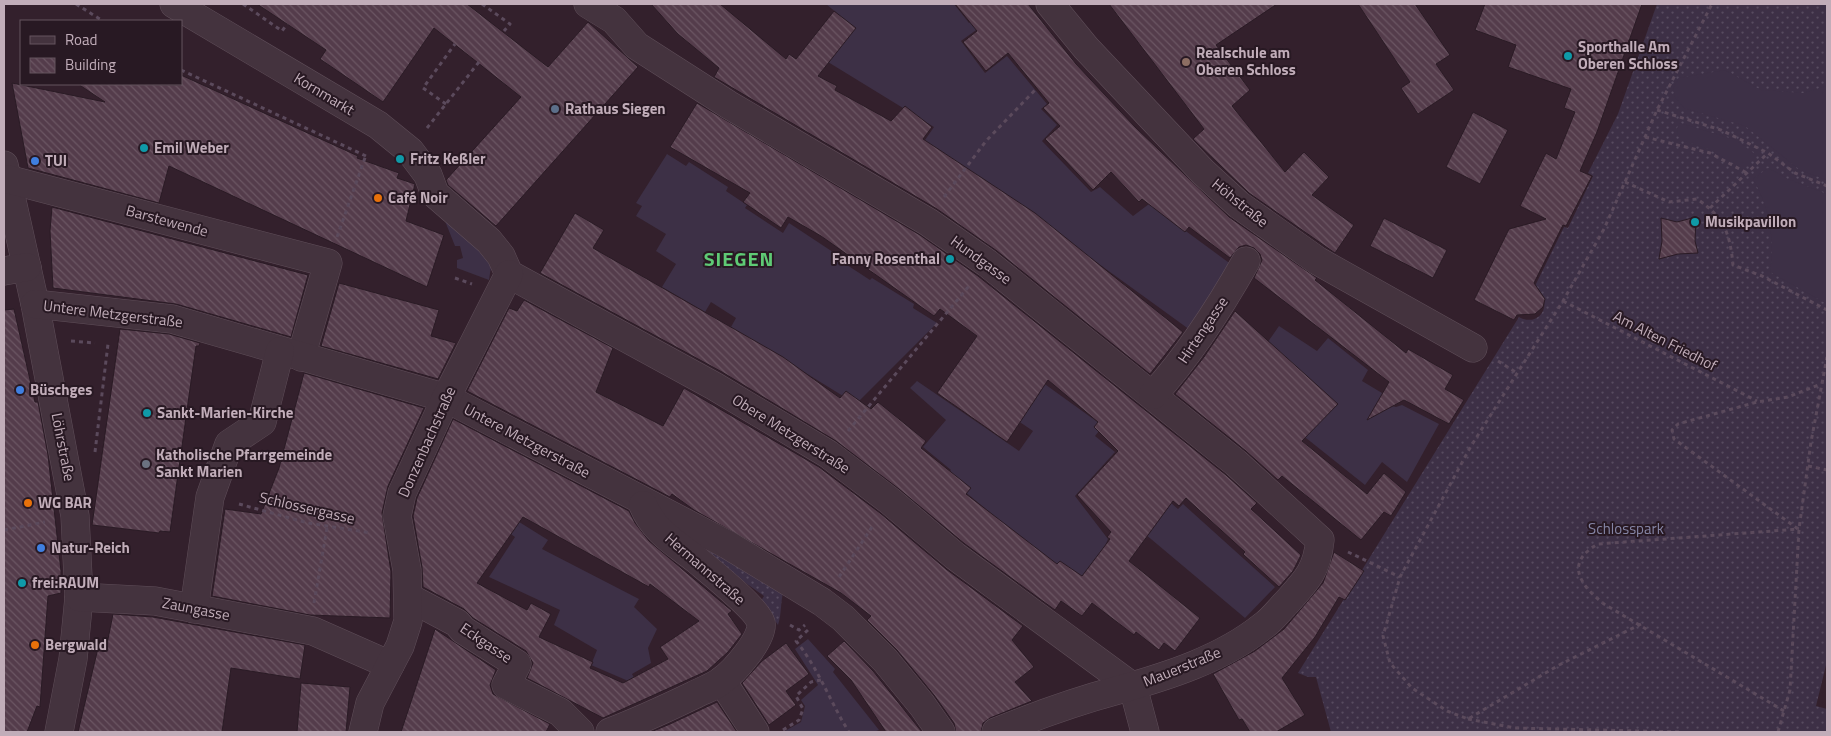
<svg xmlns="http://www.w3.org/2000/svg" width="1831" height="736" viewBox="0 0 1831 736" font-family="'Titillium Web',sans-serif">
<defs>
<pattern id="grass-dots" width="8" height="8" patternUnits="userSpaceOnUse" patternTransform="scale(1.25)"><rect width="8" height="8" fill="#3d3046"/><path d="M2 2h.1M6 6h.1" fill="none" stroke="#574b5f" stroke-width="1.8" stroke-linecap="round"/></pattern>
<pattern id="building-back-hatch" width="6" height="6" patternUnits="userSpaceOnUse" patternTransform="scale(1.25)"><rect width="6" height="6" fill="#543c4b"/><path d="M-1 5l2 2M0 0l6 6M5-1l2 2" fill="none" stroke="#6b5663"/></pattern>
</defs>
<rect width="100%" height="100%" fill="#33202c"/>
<g fill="url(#grass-dots)">
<path d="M1657,4H1827V661L1816,706L1827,709V732H1331L1316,677H1308L1298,673L1519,317C1538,328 1556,305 1535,286L1564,227L1568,228L1593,176L1588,173L1618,114Z"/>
<path d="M684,533L784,589C780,602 782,613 778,625L761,601L764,596L691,544Z"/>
</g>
<g fill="#3d3046">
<polygon points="826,4 954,4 969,23 977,17 983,25 961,41 985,73 1007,56 1047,104 1041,109 1057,125 1042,141 1091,192 1100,187 1133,216 1149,204 1232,265 1197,335 1030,214 923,143 934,127 828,62 855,28"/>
<polygon points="1725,70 1761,90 1803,93 1827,86 1827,180 1800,170 1745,126 1684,108 1675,97 1673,88 1679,78"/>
<polygon points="1680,123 1736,140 1755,154 1741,168 1711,150 1684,141 1678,136 1677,128"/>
<polygon points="667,154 686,166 689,162 728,187 726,191 747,205 745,208 783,233 789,223 848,262 847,265 870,280 872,278 914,304 913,308 937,323 858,402 843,396 731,327 736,318 711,302 705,312 662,287 676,264 656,251 666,234 636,216 642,206 636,203"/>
<path d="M1768,168L1788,179L1827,194V304L1770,272C1775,238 1770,209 1753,179Z"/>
<polygon points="443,216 480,246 491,267 489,280 457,268 457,260 463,258 460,246 455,246"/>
<polygon points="1279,326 1317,351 1328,338 1368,370 1362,381 1387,396 1392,406 1396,407 1402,405 1439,424 1407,482 1382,462 1365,485 1262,403 1252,365"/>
<polygon points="1028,372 1103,426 1095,436 1115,452 1075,496 1108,539 1101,555 1083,578 1063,563 1058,569 946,476 951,470 923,447 946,420 910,388 917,381 1019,451 1033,431 1002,410"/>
<polygon points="1135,472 1178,509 1183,504 1275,587 1245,618 1126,518"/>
<polygon points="516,520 548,540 542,549 639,599 634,607 657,629 648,648 651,663 632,674 646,700 626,680 591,665 597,650 554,625 560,610 489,577 515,537 508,532"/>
<polygon points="808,639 835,669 833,672 879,730 874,732 783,732 801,722 805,706 801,700 818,685 795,649"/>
</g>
<g fill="url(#building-back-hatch)" stroke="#2a1b25" fill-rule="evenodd">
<polygon points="257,4 467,4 548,67 588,22 638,67 496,226 448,185 446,180 521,97 434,28 383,102 320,59 326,50"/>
<polygon points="651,4 720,4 786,59 789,54 796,59 834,11 856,28 818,76 837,86 835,90 891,121 905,106 932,127 923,139 1035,213 1183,332 1150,374 997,251 937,209 714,77 719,68 678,34"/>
<polygon points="955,4 1028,4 1076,64 1135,127 1229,217 1317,278 1315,280 1406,353 1408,349 1453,375 1445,389 1464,400 1449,424 1404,400 1367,420 1389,382 1254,278 1262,260 1260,254 1254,248 1246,245 1239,247 1230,258 1189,227 1185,232 1142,199 1139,202 1111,172 1093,190 1045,139 1060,126 1043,108 1049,103 1008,53 986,71 963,42 977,31"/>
<polygon points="1109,4 1277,4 1216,45 1250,90 1232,106 1285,172 1304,152 1329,177 1312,195 1354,225 1335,253 1249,193 1193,139 1204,129"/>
<polygon points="1358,4 1415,4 1450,55 1436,64 1454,90 1418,114 1401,88 1410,82"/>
<polygon points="1485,4 1642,4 1597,132 1580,171 1592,176 1566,226 1563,225 1534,283 1545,299 1543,307 1535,314 1517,315 1514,320 1474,300 1509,229 1546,219 1520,206 1546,153 1556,159 1575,112 1564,108 1571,89 1508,67 1516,45 1475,30"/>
<polygon points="181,75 358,156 357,158 399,173 397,178 415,184 406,221 444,235 427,287 169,166 159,203 28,168 12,83 105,102 78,84 181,85"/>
<polygon points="697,103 920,235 978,276 1226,475 1257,503 1251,509 1301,555 1293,571 1279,587 1243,554 1245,552 1186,498 1179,506 1173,501 1129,561 1200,618 1175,651 1164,643 1159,650 1136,632 1134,635 1092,603 1082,616 1061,601 1055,610 965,544 899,489 836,441 722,372 540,273 575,213 604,230 593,248 783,357 840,398 846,391 871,409 878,402 926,441 921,448 971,488 966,494 1057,564 1060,561 1082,576 1110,539 1107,537 1111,532 1077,495 1118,451 1094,427 1098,422 1048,380 1007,442 937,393 977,336 940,309 934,316 821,236 788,217 781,228 743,202 750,193 670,147"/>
<polygon points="1473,112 1508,130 1480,184 1446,167"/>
<polygon points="52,207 308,275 291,337 176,304 53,288 50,231"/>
<polygon points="1696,217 1695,241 1698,253 1678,254 1659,259 1662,241 1661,218 1677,222"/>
<polygon points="1384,218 1447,250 1433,278 1370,246"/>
<polygon points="339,283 439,310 431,336 456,343 438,379 321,346"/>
<polygon points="524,300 613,348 596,392 663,426 684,388 819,467 880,513 946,569 1023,626 1012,640 1034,667 1015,682 1032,701 990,718 983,723 981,732 956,732 954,723 934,695 897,650 867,620 871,616 841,593 694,510 672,494 670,497 467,391 509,308 517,311"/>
<polygon points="14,309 35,402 38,402 48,455 61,571 61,593 48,596 40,707 37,706 27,732 4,732 4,310"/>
<polygon points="1235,311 1338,404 1302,441 1367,494 1384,473 1406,492 1391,516 1384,512 1361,540 1282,476 1278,480 1246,451 1175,394 1204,357"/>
<polygon points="120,329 169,334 200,343 199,346 196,346 170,532 160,531 159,533 92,525"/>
<polygon points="304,373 424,408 388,486 382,513 391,572 390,618 310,615 212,596 225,509 261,514 279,468"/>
<path d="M453,419L629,511L635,523L649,541L732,611L728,614L742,634L728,652L707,671L603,718L527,678L533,663L526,651L473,618L464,609L423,587L422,567L413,516L417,498ZM523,517L649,587L650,584L699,621L660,647L668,659L623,683L590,668L593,662L539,637L551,614L531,603L527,610L477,583Z"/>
<polygon points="1334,552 1364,571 1345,600 1339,597 1315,637 1282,678 1305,715 1276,732 1250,732 1242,719 1239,720 1213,674 1255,651 1284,629 1323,583"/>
<polygon points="113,614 153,617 305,645 300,679 231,668 222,732 78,732 98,648 106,649"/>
<polygon points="435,629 496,670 490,685 493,694 550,724 546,732 401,732"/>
<polygon points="844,641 873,671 922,732 886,732 851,680 827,656"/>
<polygon points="786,643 809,674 786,691 796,705 769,725 742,683 762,661"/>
<polygon points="301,683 350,687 346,732 297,732"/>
<polygon points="717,702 737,732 651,732 670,724"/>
</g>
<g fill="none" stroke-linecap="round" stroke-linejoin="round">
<g stroke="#5f4e59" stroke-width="29">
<g id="minor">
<polyline points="174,4 378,125 410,151 428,175 435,194 489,241 501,256 509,274 714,386 828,454 890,501 955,556 1133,687 1145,732"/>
<path d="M588,4L614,20L637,46L729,105L928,222L987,263L1236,463L1320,540C1317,570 1307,580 1287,602C1279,610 1272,620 1263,626C1222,659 1168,676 1118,690C1077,701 1035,716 996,732"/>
<polyline points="1050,4 1086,48 1203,172 1239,205 1318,261 1473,348"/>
<polyline points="4,165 35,304 75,516 79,597 73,659 59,732"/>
<polyline points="7,179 328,263 301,357"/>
<polyline points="4,271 27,267"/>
<polyline points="35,304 172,319 446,398 728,545 822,602 843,618 885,660 922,705 941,732"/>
<path d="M1153,395C1190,354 1219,309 1246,261"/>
<polyline points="79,597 155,601 313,631 390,665"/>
<polyline points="408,597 457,623 463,630 517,664 506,685 560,712 580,732"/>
<polyline points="194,609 210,497 229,444 262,422 280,351"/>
<polyline points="722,681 755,732"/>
<polyline points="363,732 370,703 400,646 408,621 407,570 397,516 402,493 446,398 509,274"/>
<path d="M610,732C639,721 667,708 694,695C703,690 714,687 721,681C734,672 764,638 761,623C757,609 711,572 698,561C677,544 654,532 643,505"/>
</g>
</g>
<g stroke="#5b4a5c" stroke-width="3" stroke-dasharray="4 4" stroke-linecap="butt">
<polyline points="76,4 103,21"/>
<polyline points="243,4 282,31 287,24"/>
<polyline points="482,4 510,24 504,31"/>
<polyline points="181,70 366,156"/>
<polyline points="446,104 423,88 455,44"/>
<polyline points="1657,110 1721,130 1768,153 1795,173 1827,186"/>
<polyline points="427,128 479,62"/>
<polyline points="1645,137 1710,153 1747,173"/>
<path d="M1625,182L1669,202L1697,199C1724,217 1730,233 1733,265L1762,276L1827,310"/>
<polyline points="944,197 986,141 1036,89"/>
<polyline points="1710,208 1768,153"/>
<polyline points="337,237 366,155"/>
<polyline points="455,278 472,284"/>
<polyline points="1563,301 1757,401"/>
<polyline points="71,341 95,343"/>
<polyline points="1498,361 1517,373"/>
<polyline points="848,431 969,286"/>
<polyline points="95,452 108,344 106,344"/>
<polyline points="1808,466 1827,470"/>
<polyline points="239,504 308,523 371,533"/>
<polyline points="1798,529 1674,439 1672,430 1678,424 1757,402 1788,397 1821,384"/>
<polyline points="4,530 45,522"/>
<polyline points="1348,552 1400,577"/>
<polyline points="839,577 874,524"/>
<polyline points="314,603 327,528"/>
<polyline points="1641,624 1559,665 1468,719 1447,711 1412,688 1390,663 1383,636 1400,577 1471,446 1563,301 1604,229 1657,110 1712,4"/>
<polyline points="790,625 799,630 805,625"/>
<path d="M808,630L796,641C819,669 830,702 849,732"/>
<path d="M1784,711L1604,604C1580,585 1564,563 1598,544L1799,529"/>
<polyline points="1468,719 1515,728 1681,732"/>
<polyline points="783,730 799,720 803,709 796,696 811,682 821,680"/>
<polyline points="1778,732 1790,690 1799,529 1811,442 1827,357"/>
</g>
<use href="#minor" stroke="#44333e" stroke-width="28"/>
</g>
<g fill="#0f9aa8" stroke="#281923" stroke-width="2">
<circle cx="1568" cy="56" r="5"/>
<circle cx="144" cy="148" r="5"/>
<circle cx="400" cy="159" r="5"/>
<circle cx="1695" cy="222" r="5"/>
<circle cx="950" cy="259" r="5"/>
<circle cx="147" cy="413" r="5"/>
<circle cx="22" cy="583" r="5"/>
</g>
<circle fill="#8d6e63" stroke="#281923" stroke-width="2" cx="1186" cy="62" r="5"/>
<circle fill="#5c6f8a" stroke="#281923" stroke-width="2" cx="555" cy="109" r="5"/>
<g fill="#3f7fe0" stroke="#281923" stroke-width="2">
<circle cx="35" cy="161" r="5"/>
<circle cx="20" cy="390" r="5"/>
<circle cx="41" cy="548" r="5"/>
</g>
<g fill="#e8710a" stroke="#281923" stroke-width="2">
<circle cx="378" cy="198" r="5"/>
<circle cx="28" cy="503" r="5"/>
<circle cx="35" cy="645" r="5"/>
</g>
<circle fill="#6b7280" stroke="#281923" stroke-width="2" cx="146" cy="464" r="5"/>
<g text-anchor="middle" stroke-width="4" stroke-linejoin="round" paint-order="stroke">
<g font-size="15" font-weight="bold" fill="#c1adb9" stroke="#281923" text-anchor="start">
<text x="1578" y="52">Sporthalle Am<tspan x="1578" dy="17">Oberen Schloss</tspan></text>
<text x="1196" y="58">Realschule am<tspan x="1196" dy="17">Oberen Schloss</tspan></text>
<text x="565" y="114">Rathaus Siegen</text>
<text x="154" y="153">Emil Weber</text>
<text x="410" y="164">Fritz Keßler</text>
<text x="45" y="166">TUI</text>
<text x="388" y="203">Café Noir</text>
<text x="1705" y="227">Musikpavillon</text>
<text x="940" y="264" text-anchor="end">Fanny Rosenthal</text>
<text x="30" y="395">Büschges</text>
<text x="157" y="418">Sankt-Marien-Kirche</text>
<text x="156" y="460">Katholische Pfarrgemeinde<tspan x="156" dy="17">Sankt Marien</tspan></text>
<text x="38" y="508">WG BAR</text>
<text x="51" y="553">Natur-Reich</text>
<text x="32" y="588">frei:RAUM</text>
<text x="45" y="650">Bergwald</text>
</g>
<g font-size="15" fill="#c1adb9" stroke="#281923">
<text transform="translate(324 94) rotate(31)" y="5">Kornmarkt</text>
<text transform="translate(1240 203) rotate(39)" y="5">Höhstraße</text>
<text transform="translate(167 221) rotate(15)" y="5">Barstewende</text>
<text transform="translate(981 260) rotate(36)" y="5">Hundgasse</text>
<text transform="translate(113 314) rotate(7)" y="5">Untere Metzgerstraße</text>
<text transform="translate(1203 330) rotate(-56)" y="5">Hirtengasse</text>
<text transform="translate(1665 341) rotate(27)" y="5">Am Alten Friedhof</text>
<text transform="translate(791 434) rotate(32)" y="5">Obere Metzgerstraße</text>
<text transform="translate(527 441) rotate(28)" y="5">Untere Metzgerstraße</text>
<text transform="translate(427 442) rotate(-66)" y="5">Donzenbachstraße</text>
<text transform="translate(63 447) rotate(79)" y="5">Löhrstraße</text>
<text transform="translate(307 508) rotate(13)" y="5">Schlossergasse</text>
<text transform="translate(705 569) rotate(41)" y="5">Hermannstraße</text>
<text transform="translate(196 609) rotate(11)" y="5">Zaungasse</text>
<text transform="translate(486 643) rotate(34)" y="5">Eckgasse</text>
<text transform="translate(1182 667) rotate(-22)" y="5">Mauerstraße</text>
</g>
<g font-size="15" fill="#8585a5" stroke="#281923">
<text x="1626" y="534">Schlosspark</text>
</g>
<g font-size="20" font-weight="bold" letter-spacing="1" fill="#5fca75" stroke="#281923">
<text x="739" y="266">SIEGEN</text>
</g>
</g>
<rect width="1831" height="736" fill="none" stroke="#c1adb9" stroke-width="10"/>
<rect x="20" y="20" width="162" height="65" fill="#281923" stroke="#65545f"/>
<rect x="30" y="36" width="25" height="8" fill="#44333e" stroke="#65545f"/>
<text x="65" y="45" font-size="15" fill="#c1adb9">Road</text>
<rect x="30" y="58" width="25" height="15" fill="url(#building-back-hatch)" stroke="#65545f"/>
<text x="65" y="70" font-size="15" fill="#c1adb9">Building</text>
</svg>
